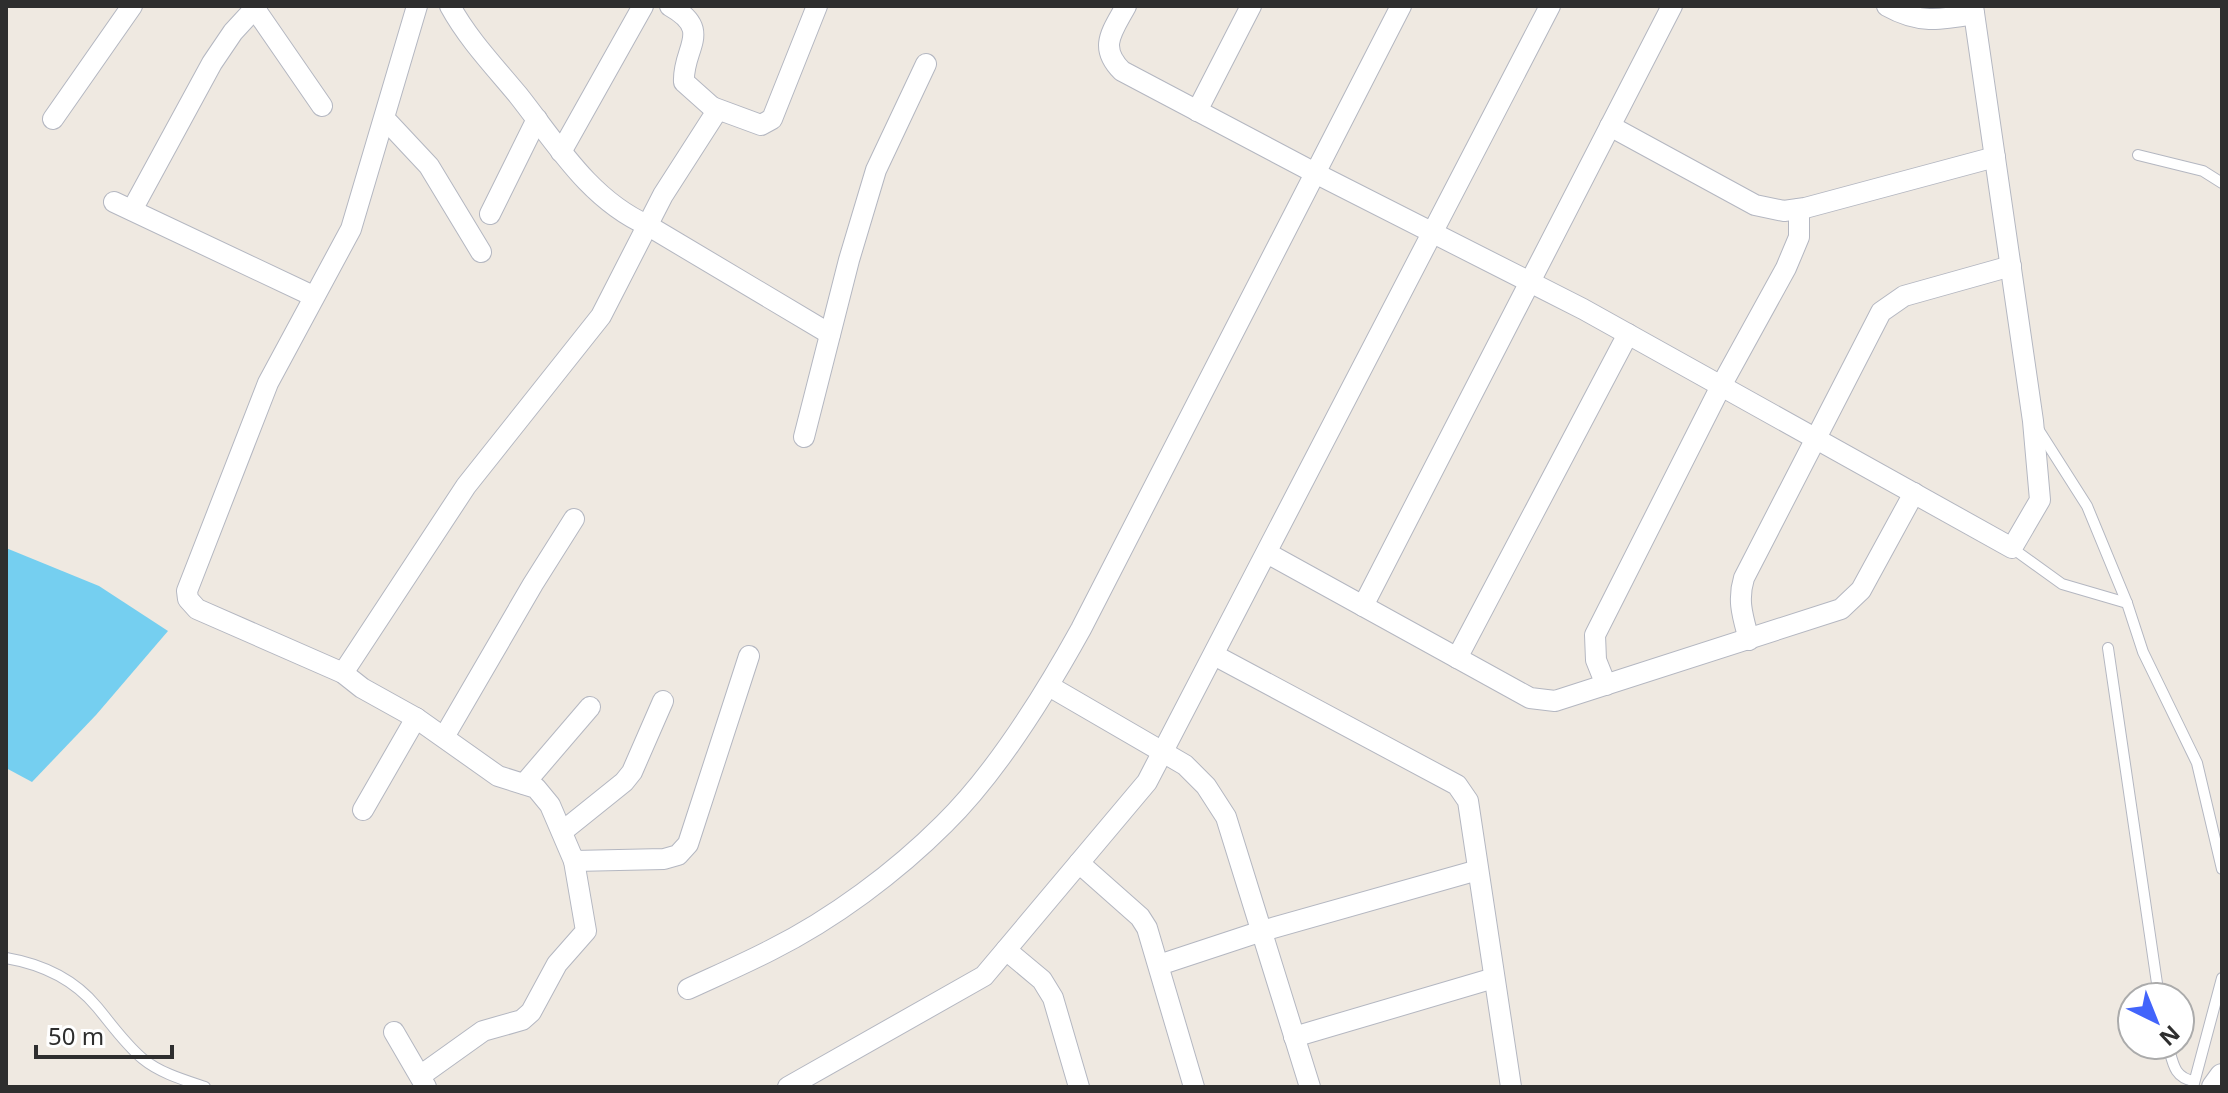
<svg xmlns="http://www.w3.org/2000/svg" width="2228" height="1093" viewBox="0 0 2228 1093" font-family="'Noto Sans',sans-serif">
<rect width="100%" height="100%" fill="#efe9e1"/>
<polygon fill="#75cff0" points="6,548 99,586 168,631 96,715 32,782 6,768"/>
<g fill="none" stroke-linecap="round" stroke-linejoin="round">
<g stroke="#b4b7c1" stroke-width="12">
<g id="service">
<polyline points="2138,155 2203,171 2222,183"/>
<polyline points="2038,429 2087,506 2127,603 2143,652 2197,763 2222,869"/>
<polyline points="2012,548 2062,584 2127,603"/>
<polyline points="2108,648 2159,997"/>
<path d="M6,958C41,964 74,979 97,1007C112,1025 125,1044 143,1059C160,1073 184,1080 205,1087"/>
<path d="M2168,1045C2173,1063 2174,1078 2194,1081"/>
<polyline points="2193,1087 2222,978"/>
</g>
</g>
<g stroke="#b4b7c1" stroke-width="22">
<g id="minor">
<polyline points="253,6 322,106"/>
<polyline points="417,6 351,229 268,383 187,591 188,599 197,609 343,673 362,688 416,718 498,776 536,788 550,805 574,861 664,859 678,855 688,844 749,656"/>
<path d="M450,6C468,39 494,66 518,95C556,143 589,199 647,225L830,334"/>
<path d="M1126,6C1112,32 1098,47 1122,71L1315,173L1583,309L2012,548L2040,500L2033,421L1973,6"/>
<path d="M1887,6C1919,24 1940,20 1974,14"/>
<polyline points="712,107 761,125 772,119 817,6"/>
<polyline points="1197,111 1251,6"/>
<polyline points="53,119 132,6"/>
<polyline points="385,119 429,166 481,252"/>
<polyline points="1610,126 1755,205 1784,211 1805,208 1995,157"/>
<polyline points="561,152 643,6"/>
<polyline points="114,202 313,296"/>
<polyline points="132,210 212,63 233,32 257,6"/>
<polyline points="490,214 537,119"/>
<polyline points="804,437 849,260 876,170 926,64"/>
<polyline points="1267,553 1530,698 1555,701 1841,609 1861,590 1914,493"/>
<polyline points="1363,606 1672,6"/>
<path d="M1749,640C1743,617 1737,601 1744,578L1881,312L1904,296L2011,266"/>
<polyline points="1214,655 1457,785 1468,801 1511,1087"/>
<polyline points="1457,658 1628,334"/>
<path d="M343,673L466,486L601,316L663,195L715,114L712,107L684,82C682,48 714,31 670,6"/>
<polyline points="1606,685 1596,660 1595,635 1721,386 1786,268 1799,237 1799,209"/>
<polyline points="1049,686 1185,765 1206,786 1226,817 1310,1087"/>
<polyline points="444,737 533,584 574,519"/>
<polyline points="524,784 590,707"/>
<polyline points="363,810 416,718"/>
<polyline points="563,831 624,782 632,772 663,701"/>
<polyline points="1079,863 1140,917 1147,928 1194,1087"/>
<polyline points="1006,950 1042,980 1053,998 1079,1087"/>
<polyline points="1159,965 1262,931 1478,870"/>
<path d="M688,989C716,976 744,964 771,950C833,919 896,872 944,824C997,772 1045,694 1081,629L1401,6"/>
<polyline points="394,1032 426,1087"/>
<polyline points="1294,1037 1494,978"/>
<polyline points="420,1076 483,1031 522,1020 531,1012 557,964 586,931 574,861"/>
<polyline points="788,1087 984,976 1147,782 1550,6"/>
</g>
</g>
<g stroke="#b4b7c1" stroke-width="26">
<polyline id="tertiary" points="2214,1087 2222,1076"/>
</g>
<use href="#service" stroke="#fff" stroke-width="10"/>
<use href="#minor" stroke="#fff" stroke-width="20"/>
<use href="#tertiary" stroke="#fff" stroke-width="24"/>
</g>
<rect width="2228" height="1093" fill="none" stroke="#2e2e2e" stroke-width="16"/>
<g transform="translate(2156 1021) rotate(137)"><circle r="38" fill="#ffffff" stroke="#ababab" stroke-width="2"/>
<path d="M0-6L14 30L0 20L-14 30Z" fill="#4264fb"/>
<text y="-12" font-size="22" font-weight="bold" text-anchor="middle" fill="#2e2e2e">N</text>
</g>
<path d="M36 1045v12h136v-12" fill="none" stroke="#2e2e2e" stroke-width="4"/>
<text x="48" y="1045" font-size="24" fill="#2e2e2e" stroke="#ffffff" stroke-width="6" paint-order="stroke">50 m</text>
</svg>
